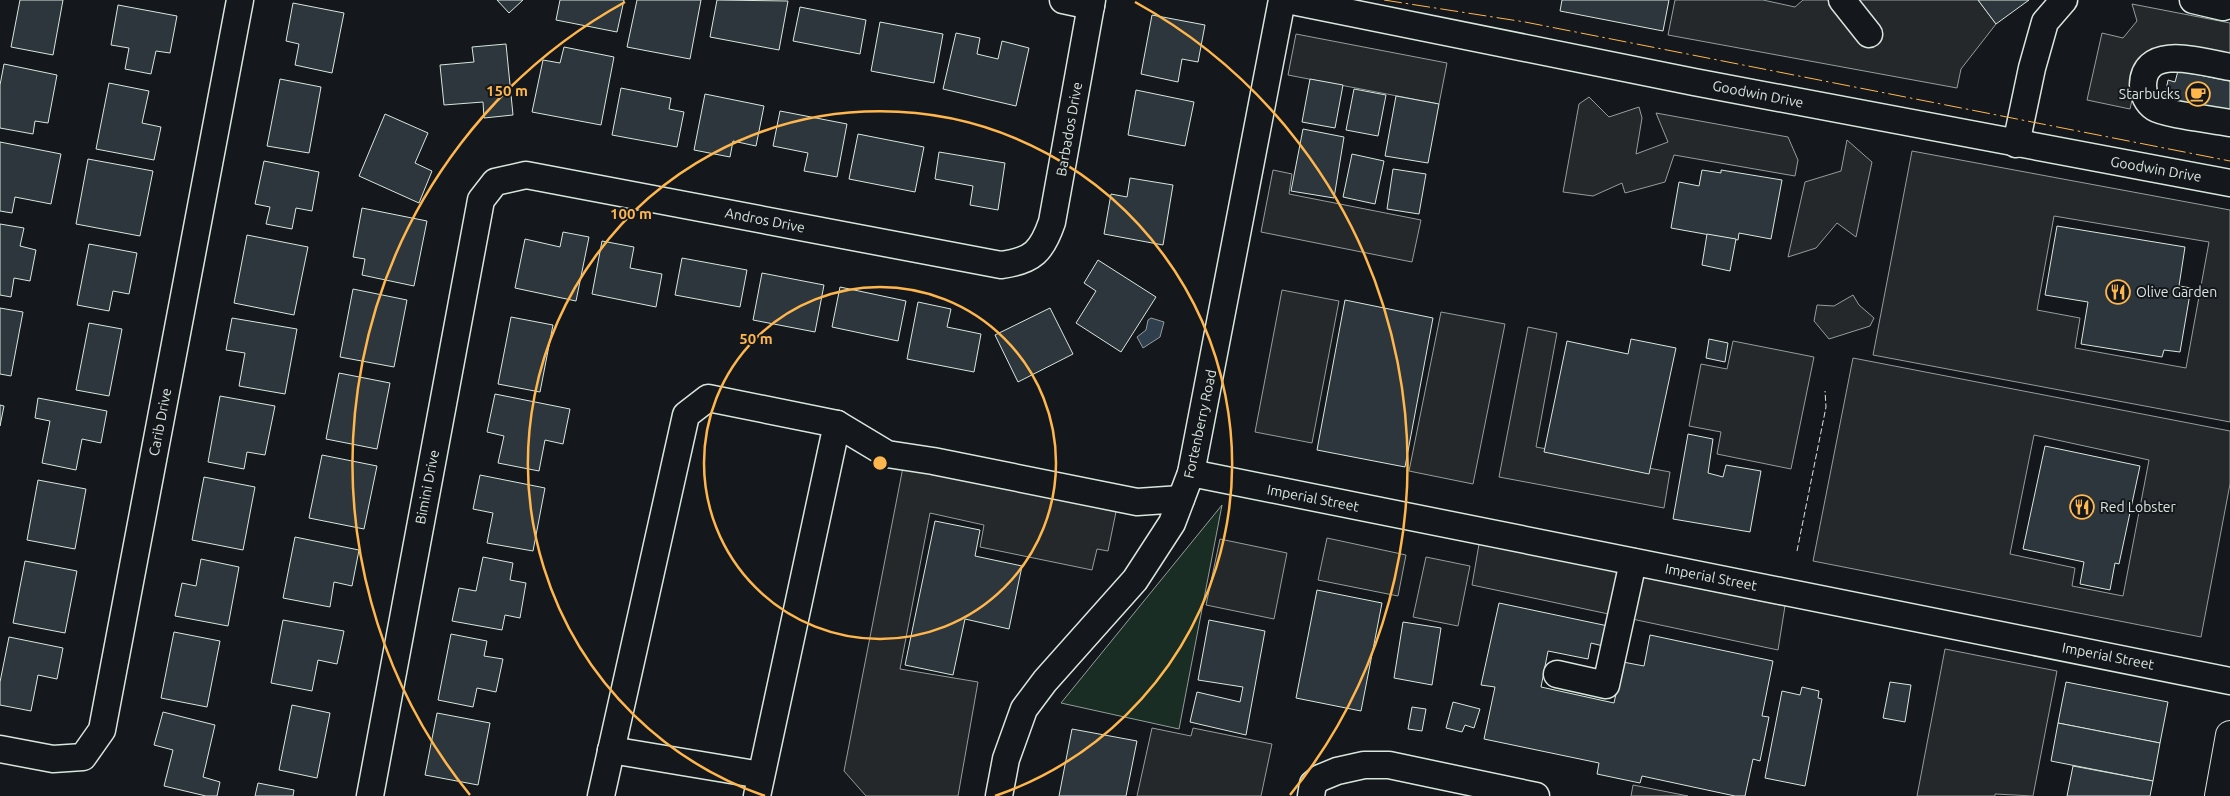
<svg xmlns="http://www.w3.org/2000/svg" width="2230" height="796" viewBox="0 0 2230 796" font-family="Ubuntu,sans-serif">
<rect width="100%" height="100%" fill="#14181c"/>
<polygon fill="#1a2d24" stroke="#939e99" points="1222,505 1179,729 1061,703"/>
<g fill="#24282b" stroke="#939e99" fill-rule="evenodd">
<polygon points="1675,0 1763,0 1795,7 1803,0 1978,0 1996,24 1961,69 1957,88 1668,35"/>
<polygon points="2132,4 2230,23 2230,60 2158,50 2136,83 2130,109 2087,100 2102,33 2123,38 2137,21"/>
<polygon points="1296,34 1447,63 1439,104 1288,75"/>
<polygon points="1589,97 1609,117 1639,107 1642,118 1636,154 1668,142 1656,113 1788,137 1798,160 1795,176 1674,155 1665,182 1625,193 1622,183 1593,196 1563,192 1579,104"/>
<polygon points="1847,140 1872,162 1856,237 1837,223 1816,248 1788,257 1805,182 1841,171"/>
<path d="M1912,151L2230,210V422L1873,355ZM2054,216L2209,242L2186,368L2075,348L2080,318L2037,310Z"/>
<polygon points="1273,170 1292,174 1289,194 1421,220 1412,262 1261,232"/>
<polygon points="1282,290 1339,301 1312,443 1255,432"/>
<polygon points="1853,295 1859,305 1874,318 1870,326 1829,339 1814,321 1817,305 1834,306"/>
<polygon points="1441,312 1505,324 1473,484 1409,471"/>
<polygon points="1528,327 1557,333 1536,447 1670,472 1664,508 1499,477"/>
<polygon points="1733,341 1814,357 1791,469 1717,454 1721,432 1689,426 1701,364 1727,369"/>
<path d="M1853,358L2230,431V484L2201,637L1813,561ZM2034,435L2149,460L2123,596L2072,586L2075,568L2010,554Z"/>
<polygon points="904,462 1117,507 1108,551 1097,549 1092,570 980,547 984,525 930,513 900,669 978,682 958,796 866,796 844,771"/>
<polygon points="1327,538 1406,555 1398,596 1318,580"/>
<polygon points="1220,539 1287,553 1274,619 1206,605"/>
<polygon points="1479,544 1785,606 1778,650 1472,585"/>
<polygon points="1426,557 1470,566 1458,626 1413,617"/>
<polygon points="1945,649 2057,671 2033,796 1995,794 1995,796 1917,796"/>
<polygon points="1152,728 1191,736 1193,728 1272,744 1261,796 1137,796"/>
<polygon points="1633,785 1688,796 1631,796"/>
</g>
<polygon fill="#2f3f4d" stroke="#939e99" points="1151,318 1164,322 1160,337 1143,348 1137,337 1146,330 1148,320"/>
<g fill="#2c363c" stroke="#d8e6dc">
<polygon points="20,0 63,0 53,55 11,47"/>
<polygon points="497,0 523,0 509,13"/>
<polygon points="560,0 624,0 617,32 556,20"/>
<polygon points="637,0 701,0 690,59 627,47"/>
<polygon points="717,0 788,1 779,50 710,37"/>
<polygon points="1562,0 1669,0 1663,31 1560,11"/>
<polygon points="1978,0 2029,0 1996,24"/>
<polygon points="293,3 344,13 332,73 295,65 299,44 286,41"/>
<polygon points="118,5 177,16 170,53 156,51 151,74 125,69 129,48 111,45"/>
<polygon points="800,7 866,20 860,54 793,41"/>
<polygon points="1152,15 1205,25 1198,62 1182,59 1178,82 1141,74"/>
<polygon points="880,22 943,34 934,83 871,71"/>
<polygon points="956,33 980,38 977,54 998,59 1002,41 1029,48 1016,106 943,89"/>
<polygon points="506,44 513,115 484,118 483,102 444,105 440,65 474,62 472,47"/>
<polygon points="564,47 614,57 601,125 532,112 543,60 560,63"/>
<polygon points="4,64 57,75 48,123 35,121 33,134 0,128 0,85"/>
<polygon points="2178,71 2230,81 2230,118 2163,106 2168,80 2175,82"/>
<polygon points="280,79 321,87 309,153 267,146"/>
<polygon points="1310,79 1343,85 1335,128 1302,122"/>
<polygon points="109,83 149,91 142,123 161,127 154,160 96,149"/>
<polygon points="621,88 671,98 669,109 684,112 677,147 612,135"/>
<polygon points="1354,89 1386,95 1378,136 1346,130"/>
<polygon points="1136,90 1194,102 1185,146 1128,135"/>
<polygon points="705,94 764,106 756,146 733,141 730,157 694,150"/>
<polygon points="1396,96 1439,104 1428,163 1385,156"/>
<polygon points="780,111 847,124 837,177 804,171 808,153 773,146"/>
<polygon points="385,114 428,133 415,163 432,171 419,203 359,176"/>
<polygon points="1303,129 1344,137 1334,198 1291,191"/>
<polygon points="858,134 924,147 915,192 849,179"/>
<polygon points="0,142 61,154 51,204 15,197 12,213 0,211"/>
<polygon points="939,152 1005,163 998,210 970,205 973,186 935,179"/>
<polygon points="1352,154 1384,161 1375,204 1343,197"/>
<polygon points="88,159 153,171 140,236 76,224"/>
<polygon points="264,161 319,172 312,211 296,208 292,229 266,224 270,207 255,204"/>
<polygon points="1393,169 1426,174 1419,214 1387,209"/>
<polygon points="1702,170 1721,173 1721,170 1782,180 1771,239 1739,233 1738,240 1671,228 1679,182 1699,186"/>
<polygon points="1130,178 1173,185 1163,245 1104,234 1111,194 1127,197"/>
<polygon points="362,208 427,221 414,286 362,275 365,259 353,257"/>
<polygon points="0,224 24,228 20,246 36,250 30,281 14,278 11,297 0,295"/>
<polygon points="2057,226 2185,247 2179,286 2191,288 2180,352 2164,350 2162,357 2081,344 2088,302 2045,295"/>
<polygon points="563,232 589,237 576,301 515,288 525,239 560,247"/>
<polygon points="1707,234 1736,239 1730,271 1702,265"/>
<polygon points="247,235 308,247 294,315 234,303"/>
<polygon points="602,241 634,247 630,268 662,274 656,307 592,294"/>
<polygon points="89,244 137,253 129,294 113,291 109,311 77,305"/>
<polygon points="682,258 747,270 740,307 675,295"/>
<polygon points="1098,260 1156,297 1121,352 1076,323 1096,291 1084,283"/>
<polygon points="762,273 824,285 815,332 753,320"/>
<polygon points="840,287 906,301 898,341 832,327"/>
<polygon points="353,289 407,300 394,367 340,357"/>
<polygon points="1345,300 1433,318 1405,467 1317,450"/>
<polygon points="918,302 951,309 947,327 981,334 974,372 907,359"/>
<polygon points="0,308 23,312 11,376 0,374"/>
<polygon points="1050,308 1073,354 1018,382 995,335"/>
<polygon points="511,317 553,325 540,392 498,384"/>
<polygon points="232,318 297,329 285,394 239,386 245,353 226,350"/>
<polygon points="89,323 122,329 109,396 76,390"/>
<polygon points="1631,339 1676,348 1649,474 1544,452 1567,341 1628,354"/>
<polygon points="1709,339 1728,343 1725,362 1706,358"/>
<polygon points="339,373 390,383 377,449 326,439"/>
<polygon points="495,394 570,409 563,444 545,440 539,471 498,463 504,436 487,432"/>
<polygon points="220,396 275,406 265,455 247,452 244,469 208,462"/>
<polygon points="38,398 107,411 101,443 82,439 76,470 42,463 50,421 35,418"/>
<polygon points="0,405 4,406 0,426"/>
<polygon points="1688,434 1713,439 1708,473 1723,477 1726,465 1761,471 1750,532 1673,519"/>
<polygon points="2045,446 2140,466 2119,564 2115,563 2110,590 2080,584 2084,562 2023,549"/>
<polygon points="322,455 377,466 364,529 309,518"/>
<polygon points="480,475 545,488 533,551 487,543 493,513 473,509"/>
<polygon points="204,477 255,487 243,550 192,540"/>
<polygon points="38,480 86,489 75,549 27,540"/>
<polygon points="935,521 980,530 975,556 1022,566 1009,629 965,619 953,675 905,665"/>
<polygon points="295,537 359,550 352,586 334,582 330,607 283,598"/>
<polygon points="483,557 513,563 510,580 526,583 520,618 505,615 502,630 452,621 459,588 476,591"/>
<polygon points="201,559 239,567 228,626 175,616 182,583 196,586"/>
<polygon points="25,561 77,571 65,633 13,623"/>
<polygon points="1317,590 1382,603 1361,711 1296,698"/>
<polygon points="1499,603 1608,626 1603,646 1591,643 1588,659 1548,651 1541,687 1614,703 1623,662 1644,666 1650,635 1773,661 1762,716 1769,717 1760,761 1753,759 1745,796 1735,796 1642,776 1640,783 1597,774 1599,763 1484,739 1495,687 1481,685"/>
<polygon points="283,620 344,631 337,664 318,660 312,691 271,683"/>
<polygon points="1209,620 1265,631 1246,735 1190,722 1197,692 1240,702 1243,687 1198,680"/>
<polygon points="1403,622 1441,628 1432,685 1394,678"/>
<polygon points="174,632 220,641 207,707 161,698"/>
<polygon points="451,634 487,641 484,656 503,659 496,692 477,688 473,707 438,700"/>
<polygon points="9,637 63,648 57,679 38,675 31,711 0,705 0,682"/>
<polygon points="1890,682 1911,685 1905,722 1883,718"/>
<polygon points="2066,682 2168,702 2160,743 2058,723"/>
<polygon points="1802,687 1819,691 1818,698 1822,699 1805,786 1765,778 1782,691 1800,695"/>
<polygon points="1453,702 1480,709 1474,728 1465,725 1462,732 1446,728"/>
<polygon points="292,705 330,713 317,778 279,770"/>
<polygon points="1412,707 1426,709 1422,731 1408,729"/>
<polygon points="163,712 215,725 203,777 220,782 217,796 206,796 164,786 173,750 154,745"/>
<polygon points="437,713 490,723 478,785 425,775"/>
<polygon points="2058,723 2160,743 2153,781 2051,761"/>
<polygon points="1072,729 1137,741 1126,796 1059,796"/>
<polygon points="2073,766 2153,781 2150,796 2067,796"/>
<polygon points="258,783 294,790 293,796 255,796"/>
</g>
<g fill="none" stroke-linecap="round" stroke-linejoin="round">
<g stroke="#d8e6dc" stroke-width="29">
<g id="minor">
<polyline points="1063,0 1091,6"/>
<polyline points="1287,0 1694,82 2230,183"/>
<polyline points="1842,0 1869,34"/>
<polyline points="2193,0 2223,7 2230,5"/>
<path d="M2230,67C2205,63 2144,42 2143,85C2143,94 2147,103 2155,108C2164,114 2216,120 2230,123"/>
<polyline points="2016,144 2032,68 2045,22 2064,0"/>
<polyline points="1191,473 2230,681"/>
<polyline points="1557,674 1606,685 1633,562"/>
<polyline points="0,749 53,759 83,757 102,730 240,0"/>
<polyline points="611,750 761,775"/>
<path d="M370,796L481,200L495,182L526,175L1001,265C1033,261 1042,251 1052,222L1092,0"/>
<polyline points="601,796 686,415 708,398 837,424 887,454 933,461 1137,502 1181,499"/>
<polyline points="757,796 837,424"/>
<polyline points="999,796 1006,759 1024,709 1045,681 1135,580 1172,523 1191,473 1282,0"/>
<polyline points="1311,796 1313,784 1320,778 1337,771 1364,765 1389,765 1536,796"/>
</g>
</g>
<g stroke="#d8e6dc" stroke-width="30">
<polyline id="major" points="2219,796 2230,735"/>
</g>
<use href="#minor" stroke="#14181c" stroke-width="26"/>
<use href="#major" stroke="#14181c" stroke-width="28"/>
<polyline stroke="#d8e6dc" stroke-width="1" stroke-dasharray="6 2.5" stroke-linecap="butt" points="1797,551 1826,407 1825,391"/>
<polyline stroke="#ffb74d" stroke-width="1" stroke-dasharray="18 4 2.5 4" stroke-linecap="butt" points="1384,0 1525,22 2230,161"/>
</g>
<g fill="none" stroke="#ffb74d" stroke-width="2.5">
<circle cx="880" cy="463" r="176"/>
<path d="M765 796A352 352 0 1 1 995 796"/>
<path d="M470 795A527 527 0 0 1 625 2M1135 2A527 527 0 0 1 1290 795"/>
</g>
<defs>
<g id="cafe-ring" transform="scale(1.25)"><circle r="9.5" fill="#14181c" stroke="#ffb74d" stroke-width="1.5"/><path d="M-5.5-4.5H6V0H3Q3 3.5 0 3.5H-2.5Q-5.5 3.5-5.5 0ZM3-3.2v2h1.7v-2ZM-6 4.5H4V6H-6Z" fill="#ffb74d"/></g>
<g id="restaurant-ring" transform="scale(1.25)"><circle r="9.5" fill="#14181c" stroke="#ffb74d" stroke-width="1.5"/><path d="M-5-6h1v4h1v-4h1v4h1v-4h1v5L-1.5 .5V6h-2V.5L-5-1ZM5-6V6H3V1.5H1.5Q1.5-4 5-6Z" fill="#ffb74d"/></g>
</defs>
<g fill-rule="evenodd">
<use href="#cafe-ring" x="2198" y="94"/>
<use href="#restaurant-ring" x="2118" y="292"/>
<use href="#restaurant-ring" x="2082" y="507"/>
</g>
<g text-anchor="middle" stroke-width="4" stroke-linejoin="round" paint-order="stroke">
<g font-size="14" fill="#d8e6dc" stroke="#14181c">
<text transform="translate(1758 94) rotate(11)" y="5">Goodwin Drive</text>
<text transform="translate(1069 129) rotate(-80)" y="5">Barbados Drive</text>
<text transform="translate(2156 169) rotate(10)" y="5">Goodwin Drive</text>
<text transform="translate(765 220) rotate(11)" y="5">Andros Drive</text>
<text transform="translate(160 422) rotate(-79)" y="5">Carib Drive</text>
<text transform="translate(1200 424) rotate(-78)" y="5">Fortenberry Road</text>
<text transform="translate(427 487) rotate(-79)" y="5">Bimini Drive</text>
<text transform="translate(1313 498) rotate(11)" y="5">Imperial Street</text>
<text transform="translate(1711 577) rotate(11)" y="5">Imperial Street</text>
<text transform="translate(2108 656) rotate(11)" y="5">Imperial Street</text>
</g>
<g font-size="14" fill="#d8e6dc" stroke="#14181c" text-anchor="start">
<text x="2180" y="99" text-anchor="end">Starbucks</text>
<text x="2136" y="297">Olive Garden</text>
<text x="2100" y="512">Red Lobster</text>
</g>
</g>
<circle cx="880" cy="463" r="8" fill="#ffb74d" stroke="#14181c" stroke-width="2.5"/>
<g font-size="15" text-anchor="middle" font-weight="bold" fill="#ffb74d" stroke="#14181c" stroke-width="4" stroke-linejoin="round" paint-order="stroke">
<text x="507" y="96">150 m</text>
<text x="631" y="219">100 m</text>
<text x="756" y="344">50 m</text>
</g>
</svg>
